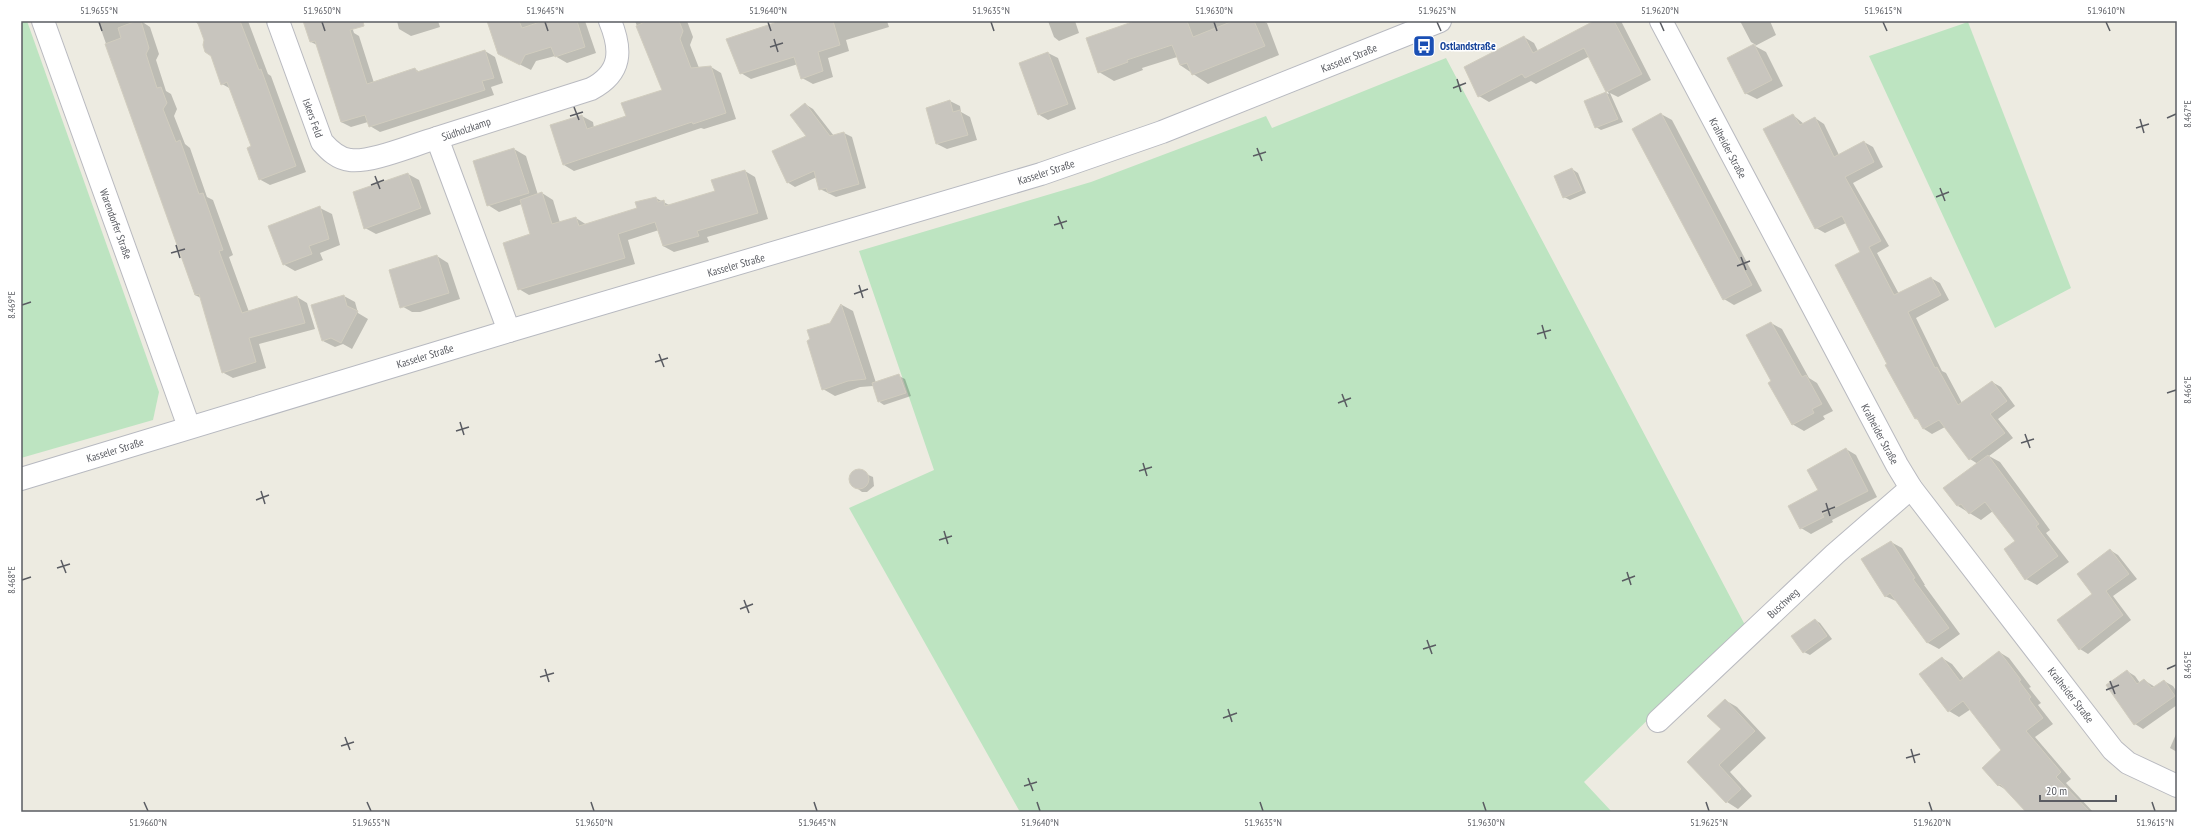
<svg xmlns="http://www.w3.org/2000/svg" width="2198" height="833" viewBox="0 0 2198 833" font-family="'PT Sans Narrow',sans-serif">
<rect width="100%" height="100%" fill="#edebe1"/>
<g fill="#bde4c1">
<polygon points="21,21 27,21 159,392 153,420 21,458"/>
<polygon points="1968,22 2071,288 1995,328 1869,56"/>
<polygon points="1446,58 1745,625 1584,782 1612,812 1020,812 849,508 934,470 859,251 1091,182 1266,116 1272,128"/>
</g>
<g fill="#0003">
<polygon points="98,21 141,21 150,27 159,54 156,60 166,91 171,94 177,109 174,116 185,144 190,148 207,197 213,200 233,255 229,257 249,312 297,297 307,303 315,329 259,344 266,368 233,378 222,372 201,298 195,295"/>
<polygon points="195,21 248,21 268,74 271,76 306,172 270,185 259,179 252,147 231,89 222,84 200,26"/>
<polygon points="305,21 350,21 354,33 359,36 374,83 415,69 420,72 485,51 495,57 503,83 491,87 494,95 380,132 370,126 368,122 351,127 341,122 317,45 311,42"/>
<polygon points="397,21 438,21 440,27 411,36 399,29"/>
<polygon points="504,21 585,21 596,53 567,63 555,56 536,61 531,70 511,60"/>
<polygon points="635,21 687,21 693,37 690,45 699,68 711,67 721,73 736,119 704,129 701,128 574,171 564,165 582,116 593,122 594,128 627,117 663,91"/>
<polygon points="783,21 887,21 889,27 846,40 849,51 828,58 833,77 813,84 802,78 798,64 751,79 741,73"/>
<polygon points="1048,21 1075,21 1079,33 1059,41 1054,37"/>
<polygon points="1138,21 1229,21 1230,23 1235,21 1262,21 1267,23 1279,55 1208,84 1180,65 1177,57 1142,68 1143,70 1114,81 1099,72"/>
<polygon points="1596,21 1621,21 1651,80 1618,97 1610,93 1623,122 1601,130 1596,127 1606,93 1609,94 1590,56 1536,84 1531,81 1489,102 1479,96 1524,37 1534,43 1538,51"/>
<polygon points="1740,21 1770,21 1776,35 1755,46 1766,52 1783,86 1757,99 1745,93 1729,59 1756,45 1751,42"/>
<polygon points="1048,53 1058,58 1076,109 1048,120 1038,114"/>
<polygon points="950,101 960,106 961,112 970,117 977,140 947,149 937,144 927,108"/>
<polygon points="805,104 813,109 834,136 844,133 852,137 866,188 836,197 820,189 817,177 795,187 787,182 808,136"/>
<polygon points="1661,114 1672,120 1762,291 1734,305 1724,299"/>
<polygon points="1793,115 1804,124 1815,118 1824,124 1839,155 1864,142 1873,147 1883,167 1853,183 1889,246 1877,253 1899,294 1931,278 1940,283 1949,300 1916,318 1942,371 1946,373 1962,403 1992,382 2001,387 2015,406 1998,419 2013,438 1989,456 2000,462 2050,530 2046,533 2069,562 2037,585 2026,579 2017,541 1993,511 1981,520 1958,506 1978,464 1970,459 1945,427 1932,434 1924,429 1920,421 1916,419 1889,365 1861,253 1846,223 1825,233 1816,228"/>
<polygon points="514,149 526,156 538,195 542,193 553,200 560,223 576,218 587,225 638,209 656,198 671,206 716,192 745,171 755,177 768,219 707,237 709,242 674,252 663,246 659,230 628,240 635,264 529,295 519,289 532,235 522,204 499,212 488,205"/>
<polygon points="1572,169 1578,173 1586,193 1570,200 1564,197"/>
<polygon points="408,174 419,180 431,214 376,234 365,228"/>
<polygon points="320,208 332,214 340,245 320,253 323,260 295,271 283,264"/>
<polygon points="437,256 448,263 460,299 420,312 412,312 400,305"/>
<polygon points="344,296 355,302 358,313 368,319 352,349 343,344 335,347 323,341 313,305"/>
<polygon points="842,305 853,311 876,383 899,376 905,379 911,396 884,405 878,401 873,386 860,387 835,396 823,389 831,324"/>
<polygon points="1771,323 1782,329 1809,378 1817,383 1833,411 1823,416 1825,419 1804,431 1792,424 1773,382"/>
<polygon points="1846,449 1856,455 1877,497 1832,520 1833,522 1811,534 1801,528 1820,490"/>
<polygon points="857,470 873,477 874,486 867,492 862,492 850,483 850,477"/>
<polygon points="1891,542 1902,548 1925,585 1924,585 1960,634 1939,649 1928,643 1898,602 1885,596"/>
<polygon points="2110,550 2118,555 2137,579 2113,596 2131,620 2088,654 2080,649 2093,594"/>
<polygon points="1815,620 1820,623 1832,639 1810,655 1804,652"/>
<polygon points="1999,652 2009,658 2031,687 2029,688 2041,703 2038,705 2053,724 2035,737 2071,779 2066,783 2093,812 2027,812 2008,791 1998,785 2002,750 1971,709 1959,717 1949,711 1942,658 1952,664 1964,679"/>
<polygon points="2127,671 2135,676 2140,683 2144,680 2155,687 2164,681 2173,686 2177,692 2177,705 2143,729 2135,724"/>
<polygon points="1725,700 1737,707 1766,738 1730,772 1752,796 1738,809 1727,802 1689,762 1722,729"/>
<polygon points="2177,732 2177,752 2170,748"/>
</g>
<g fill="#c8c5be" stroke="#d1cdbf">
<polygon points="136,21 141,21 149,48 146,54 157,88 161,87 167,103 163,109 176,142 180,140 199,194 203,193 223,250 219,251 242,313 297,296 305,323 249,338 256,362 222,373 199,294 195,295 105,44 121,38 118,28"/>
<polygon points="197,21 240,21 259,70 261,69 296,166 259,180 247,148 251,146 227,82 221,85 211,56 205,52 203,45 204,40"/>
<polygon points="303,21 363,21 364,26 350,30 367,84 415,68 417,72 485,50 494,78 482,81 485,90 369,127 365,115 341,122 315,41 310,42"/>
<polygon points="487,21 519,21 522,28 543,21 577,21 585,47 555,57 551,47 525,55 520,65 498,54"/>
<polygon points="647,21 679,21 683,31 680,39 691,68 711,66 726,113 693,124 692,122 563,165 550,125 582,115 587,129 626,116 621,103 662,90 636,26"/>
<polygon points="780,21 833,21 840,45 818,52 823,71 801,79 794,57 740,74 726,39"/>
<polygon points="1135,21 1187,21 1193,37 1233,21 1254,21 1265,46 1192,75 1187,63 1180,65 1172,45 1127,60 1128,62 1098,73 1086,38"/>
<polygon points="1594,21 1614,21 1642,74 1606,92 1584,48 1525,78 1522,74 1478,97 1464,67 1524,36 1533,53"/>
<polygon points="1754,44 1772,80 1745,94 1727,58"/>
<polygon points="1048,52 1068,104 1038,115 1019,63"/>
<polygon points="1606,92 1618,119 1595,128 1584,101"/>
<polygon points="950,100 953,112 960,110 968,135 936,144 926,108"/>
<polygon points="805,103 830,136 844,132 859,184 828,193 826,188 819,190 814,171 787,183 772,151 806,136 790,115"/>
<polygon points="1661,113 1752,285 1723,300 1632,129"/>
<polygon points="1793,114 1800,125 1815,117 1834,157 1864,141 1874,162 1845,177 1881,241 1869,247 1894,295 1931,277 1941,295 1908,312 1935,368 1937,367 1958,405 1992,381 2007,401 1990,414 2005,433 1969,460 1939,420 1923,429 1917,418 1915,419 1885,365 1887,364 1835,265 1860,252 1842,216 1815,229 1763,129"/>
<polygon points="514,148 529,193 487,206 473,161"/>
<polygon points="1572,168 1582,190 1563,198 1554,176"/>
<polygon points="745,170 758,213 697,231 699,236 663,246 655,222 618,234 625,258 518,290 503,243 530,234 520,200 542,192 552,224 576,217 579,226 637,208 635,202 656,197 658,202 664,200 665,206 715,191 711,180"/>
<polygon points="408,173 421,208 364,229 353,192"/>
<polygon points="320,206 329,239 309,246 312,254 283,265 268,226"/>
<polygon points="437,255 449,293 400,308 389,270"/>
<polygon points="344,295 347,306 358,311 341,343 331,338 322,341 311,305"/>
<polygon points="841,304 866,379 848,381 822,390 807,341 810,339 807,330 830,323"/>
<polygon points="1771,322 1802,377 1806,375 1822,404 1812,409 1814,413 1792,425 1768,383 1771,381 1746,335"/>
<polygon points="899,374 906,393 878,402 872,383"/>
<polygon points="1846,448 1868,491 1822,514 1824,517 1800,529 1788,506 1818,490 1807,470"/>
<polygon points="1988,455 2039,524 2036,526 2058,556 2025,580 2004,549 2015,541 1985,502 1969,514 1961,504 1957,506 1943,488"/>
<circle cx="859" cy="479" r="10"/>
<polygon points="1891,541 1915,578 1913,579 1949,628 1927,643 1890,593 1885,597 1861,559"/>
<polygon points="2110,549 2129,574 2106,591 2123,615 2079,650 2057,620 2092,594 2077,574"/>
<polygon points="1815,619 1827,636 1803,653 1791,636"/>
<polygon points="1999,651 2021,680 2019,681 2031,697 2029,699 2043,718 2026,731 2061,772 2056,777 2090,812 2026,812 2000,784 1998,786 1982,768 2001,750 1963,701 1948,712 1919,674 1942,657 1960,681"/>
<polygon points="2127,670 2137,684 2144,679 2152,688 2164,680 2175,696 2134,725 2106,685"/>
<polygon points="1725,699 1755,731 1719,765 1741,789 1726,803 1687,762 1721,729 1707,716"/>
</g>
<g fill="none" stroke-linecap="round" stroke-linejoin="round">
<g stroke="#b9bac0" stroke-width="24">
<g id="street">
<polyline points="43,21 189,427"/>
<path d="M278,21L322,142C329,150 338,159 350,160C371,163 415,144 437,138"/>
<polyline points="1661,21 1897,465 1911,488 2113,750 2128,763 2177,786"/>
<path d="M509,331L437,138L591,89C622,73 622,50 610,21"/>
<polyline points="1658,721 1835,554 1911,488"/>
</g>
</g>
<g stroke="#b7b9c0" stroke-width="24">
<polyline id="secondary" points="21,479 509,331 1041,174 1162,132 1440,21"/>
</g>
<use href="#street" stroke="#fff" stroke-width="22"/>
<use href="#secondary" stroke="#fff" stroke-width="22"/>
</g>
<path fill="none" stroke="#5a5c62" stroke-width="1.5" d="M99,22L102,31M322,22L325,31M545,22L548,31M768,22L771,31M991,22L994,31M1214,22L1217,31M1437,22L1441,31M1660,22L1664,31M1883,22L1887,31M2106,22L2110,31M774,39L778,52M770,47L783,43M1457,79L1461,92M1453,88L1466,83M574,107L579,120M570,116L583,112M2167,118L2176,114M2140,119L2144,133M2136,128L2149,124M1257,148L1262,161M1253,156L1266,152M375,176L380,189M371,185L384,180M1940,188L1945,201M1936,197L1949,192M1058,216L1063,229M1054,225L1067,221M176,245L180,258M171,253L185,249M1741,257L1746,270M1737,266L1750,261M859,285L863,298M854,294L868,289M22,305L31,302M1542,325L1546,339M1537,334L1551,330M659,354L664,367M655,362L668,358M2167,393L2176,390M1342,394L1347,407M1338,403L1351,398M460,422L464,435M456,431L469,427M2025,434L2030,448M2021,443L2034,439M1143,463L1147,476M1139,471L1152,467M261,491L265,504M256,500L269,495M1826,503L1830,516M1822,512L1835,507M944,531L948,544M939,540L952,536M61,560L66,573M57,568L70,564M1627,572L1631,585M22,580L31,577M1622,581L1635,576M744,600L749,613M740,609L753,604M1427,640L1432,654M1423,649L1436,645M545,669L549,682M2167,669L2176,665M540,677L554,673M2110,681L2115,694M2106,690L2119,685M1228,709L1232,722M1223,718L1237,713M345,737L350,750M341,746L354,742M1911,749L1915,763M1906,758L1920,754M1028,778L1033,791M1024,786L1037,782M144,802L148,811M367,802L371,811M591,802L594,811M814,802L817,811M1037,802L1040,811M1260,802L1263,811M1483,802L1486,811M1706,802L1709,811M1929,802L1932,811M2152,802L2155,811"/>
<defs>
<g id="bus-square" transform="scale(1.15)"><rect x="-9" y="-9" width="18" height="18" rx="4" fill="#1a4fb4" stroke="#fff"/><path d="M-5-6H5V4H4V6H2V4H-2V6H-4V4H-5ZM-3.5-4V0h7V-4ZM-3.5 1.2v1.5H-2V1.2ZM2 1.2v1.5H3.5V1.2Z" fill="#fff"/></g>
</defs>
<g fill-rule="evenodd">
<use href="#bus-square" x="1424" y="46"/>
</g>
<g text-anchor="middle" stroke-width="3" stroke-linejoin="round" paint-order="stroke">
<g font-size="11" font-weight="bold" fill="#164399" stroke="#fff" text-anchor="start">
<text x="1440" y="50">Ostlandstraße</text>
</g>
<g font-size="11" fill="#5a5c62" stroke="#fff">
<text transform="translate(1349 58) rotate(-22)" y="4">Kasseler Straße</text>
<text transform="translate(313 118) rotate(70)" y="4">Iskers Feld</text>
<text transform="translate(466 129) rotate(-19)" y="4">Südholzkamp</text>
<text transform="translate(1728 148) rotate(62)" y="4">Kralheider Straße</text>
<text transform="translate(1046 172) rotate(-18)" y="4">Kasseler Straße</text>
<text transform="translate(116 224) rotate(70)" y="4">Warendorfer Straße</text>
<text transform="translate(736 265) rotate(-16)" y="4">Kasseler Straße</text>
<text transform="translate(425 356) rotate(-17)" y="4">Kasseler Straße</text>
<text transform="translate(1880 434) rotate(62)" y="4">Kralheider Straße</text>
<text transform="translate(115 450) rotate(-17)" y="4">Kasseler Straße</text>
<text transform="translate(1783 603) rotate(-43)" y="4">Buschweg</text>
<text transform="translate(2071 695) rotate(52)" y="4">Kralheider Straße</text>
</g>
</g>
<rect width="2198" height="833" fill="none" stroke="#ffffff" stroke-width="44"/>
<path d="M2040 795v6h76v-6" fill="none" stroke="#5a5c62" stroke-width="2"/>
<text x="2046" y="795" font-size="12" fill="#5a5c62" stroke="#ffffff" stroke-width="3" paint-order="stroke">20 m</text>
<rect x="22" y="22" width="2154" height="789" fill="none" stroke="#5a5c62" stroke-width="1.5"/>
<g font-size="10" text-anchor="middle" fill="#5a5c62">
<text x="99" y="14">51.9655°N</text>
<text x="322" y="14">51.9650°N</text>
<text x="545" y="14">51.9645°N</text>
<text x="768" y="14">51.9640°N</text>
<text x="991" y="14">51.9635°N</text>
<text x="1214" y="14">51.9630°N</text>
<text x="1437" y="14">51.9625°N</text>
<text x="1660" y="14">51.9620°N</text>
<text x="1883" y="14">51.9615°N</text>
<text x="2106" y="14">51.9610°N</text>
<text transform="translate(2187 114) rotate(-90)" y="4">8.467°E</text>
<text transform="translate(11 305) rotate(-90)" y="4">8.469°E</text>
<text transform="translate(2187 390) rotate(-90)" y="4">8.466°E</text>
<text transform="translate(11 580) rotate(-90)" y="4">8.468°E</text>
<text transform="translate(2187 665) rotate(-90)" y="4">8.465°E</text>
<text x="148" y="826">51.9660°N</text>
<text x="371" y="826">51.9655°N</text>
<text x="594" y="826">51.9650°N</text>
<text x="817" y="826">51.9645°N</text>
<text x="1040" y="826">51.9640°N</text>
<text x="1263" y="826">51.9635°N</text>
<text x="1486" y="826">51.9630°N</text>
<text x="1709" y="826">51.9625°N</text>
<text x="1932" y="826">51.9620°N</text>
<text x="2155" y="826">51.9615°N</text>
</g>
</svg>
